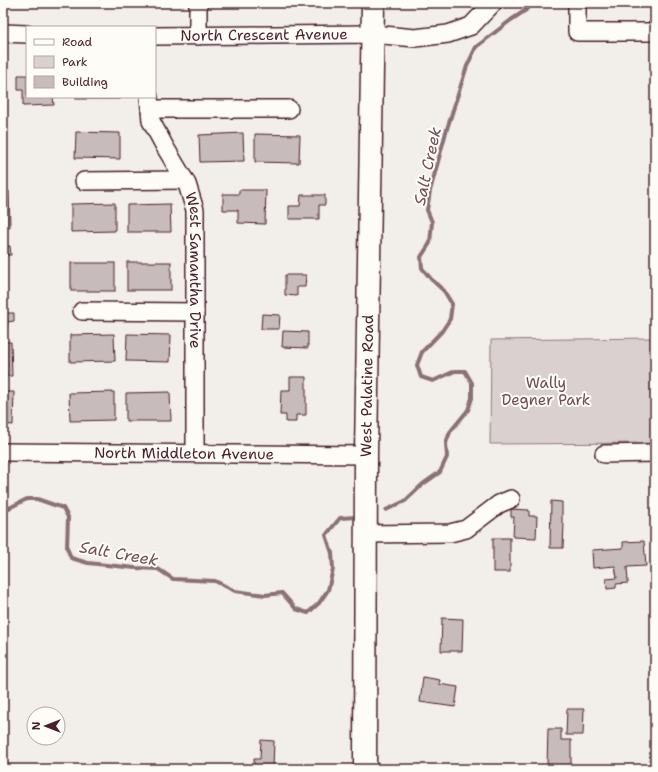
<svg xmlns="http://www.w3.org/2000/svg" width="658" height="772" viewBox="0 0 658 772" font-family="'Shantell Sans',sans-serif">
<rect width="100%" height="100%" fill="#f2efeb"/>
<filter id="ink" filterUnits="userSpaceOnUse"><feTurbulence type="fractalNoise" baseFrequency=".025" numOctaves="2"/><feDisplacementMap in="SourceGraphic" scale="8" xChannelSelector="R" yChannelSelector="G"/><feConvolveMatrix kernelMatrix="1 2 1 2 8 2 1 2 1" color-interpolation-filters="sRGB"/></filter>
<g filter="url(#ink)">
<polygon fill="#d9d0cf" stroke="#92787d" points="655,338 655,443 490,444 491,340"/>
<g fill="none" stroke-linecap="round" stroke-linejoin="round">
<g stroke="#8b6f75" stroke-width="4">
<polyline points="386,510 405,501 423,484 440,472 447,457 446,443 450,432 468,410 472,398 472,383 465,371 455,371 433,381 421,377 417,365 422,352 442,331 450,319 452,304 444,291 431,279 422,268 421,257 430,243 432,222 427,210 430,191 446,132 467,66 476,47 511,20 526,10 531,3"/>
<polyline points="3,511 27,499 37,499 63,508 68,517 67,548 71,558 88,563 135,568 158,569 173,579 215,581 235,591 265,595 282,593 296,609 308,613 319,603 328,590 333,569 332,553 326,535 340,518 357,517"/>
</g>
</g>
<g fill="#c8bbbb" stroke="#4a1f2b">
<polygon points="18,75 27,75 27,97 53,97 54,105 23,106 23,90 18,90"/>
<rect x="76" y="97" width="44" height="2"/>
<polygon points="76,132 120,133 120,159 75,158"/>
<polygon points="243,133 244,161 200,162 199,135"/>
<polygon points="255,134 300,135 299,163 255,162"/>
<polygon points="3,145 4,145 5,176 3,176"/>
<polygon points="239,190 266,190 265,224 238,223 238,210 223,210 223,194 239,194"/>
<polygon points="3,191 9,191 10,227 3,227"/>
<polygon points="301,195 325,195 325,205 319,205 319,219 289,219 289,206 300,206"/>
<polygon points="115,203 115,231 71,232 71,204"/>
<polygon points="170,204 171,232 127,232 127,205"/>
<polygon points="3,238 4,246 10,246 11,255 3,255 4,278 3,278"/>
<rect x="127" y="262" width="44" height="28"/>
<rect x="71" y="263" width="44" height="28"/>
<polygon points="285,275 306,275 305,287 297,287 297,296 285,295"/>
<polygon points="3,290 5,290 6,313 14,313 14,321 7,322 7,329 3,329"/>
<polygon points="262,314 280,315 279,329 261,329"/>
<polygon points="283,331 308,332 308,348 282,347"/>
<polygon points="114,334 115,361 70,362 70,335"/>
<polygon points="127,334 171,335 170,362 126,361"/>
<polygon points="3,342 11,342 12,376 3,376"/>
<polygon points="290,377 306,377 306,415 296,415 296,422 286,422 286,415 280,415 281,390 290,390"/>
<polygon points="3,392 14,392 13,425 3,424"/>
<polygon points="114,392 114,420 70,421 69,393"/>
<polygon points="170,392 171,421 126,421 126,393"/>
<polygon points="551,501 562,502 562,523 564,523 563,548 550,548"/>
<polygon points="511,509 529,510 529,516 537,516 536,538 513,537 514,517 511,517"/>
<rect x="493" y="538" width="17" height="34"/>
<polygon points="644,541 646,566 627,567 628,583 616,584 616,588 607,589 606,579 617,578 615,566 593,568 592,550 623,548 623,542"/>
<polygon points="442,618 463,619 462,651 441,651"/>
<polygon points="423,677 440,680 439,684 458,687 455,707 420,702"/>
<polygon points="567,709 584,709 583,735 566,735"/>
<polygon points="548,729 561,729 561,740 571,740 571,766 547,765"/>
<polygon points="261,740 274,741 273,769 254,769 254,759 260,759"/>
</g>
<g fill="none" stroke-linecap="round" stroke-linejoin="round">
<g stroke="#4a1f2b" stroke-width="20">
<g id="minor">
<polyline points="577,3 577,32 655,32"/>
<polyline points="3,33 27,34"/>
<path id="s1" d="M155,36L373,34L415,38L448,34L471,26L493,3"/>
<polyline points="198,36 198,3"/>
<path id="s2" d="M149,97L151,121L165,147L187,184L195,210V453"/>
<polyline points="150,109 289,109"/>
<polyline points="84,181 185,180"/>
<polyline points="82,311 195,312"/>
<path id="s3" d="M3,452L366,455"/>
<polyline points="604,454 655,453"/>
<polyline points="366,534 450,533 466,529 499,504 511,499"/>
</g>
</g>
<g stroke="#4a1f2b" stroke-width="25">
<g id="major">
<path id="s4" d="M365,769L366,455L373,3"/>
</g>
</g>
<use href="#minor" stroke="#fdfcf7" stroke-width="17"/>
<use href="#major" stroke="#fdfcf7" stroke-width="22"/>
</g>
</g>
<g text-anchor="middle" stroke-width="4" stroke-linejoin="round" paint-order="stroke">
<g font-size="15" fill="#4a1f2b" stroke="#fdfcf7">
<text dy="5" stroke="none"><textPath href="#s1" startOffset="109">North Crescent Avenue</textPath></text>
<text dy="5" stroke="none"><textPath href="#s2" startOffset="184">West Samantha Drive</textPath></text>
<text dy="5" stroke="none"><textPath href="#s4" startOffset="383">West Palatine Road</textPath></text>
<text dy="5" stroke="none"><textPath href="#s3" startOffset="181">North Middleton Avenue</textPath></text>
</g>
<g font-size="15" fill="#6e4b54" stroke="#fdfcf7">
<text x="546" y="388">Wally<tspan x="546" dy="17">Degner Park</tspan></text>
</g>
<g font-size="16" font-style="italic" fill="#704e56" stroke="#fdfcf7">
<text transform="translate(427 166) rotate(-78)" y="6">Salt Creek</text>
<text transform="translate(119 553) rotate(10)" y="6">Salt Creek</text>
</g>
</g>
<rect width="658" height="772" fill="none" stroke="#fdfcf7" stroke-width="16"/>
<rect x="8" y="8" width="642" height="756" fill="none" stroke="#4a1f2b" stroke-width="1.5" filter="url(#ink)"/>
<rect x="26" y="26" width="130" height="72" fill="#fdfcf7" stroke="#b5a4a5"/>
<rect x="34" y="39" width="20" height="6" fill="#fdfcf7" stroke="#b5a4a5"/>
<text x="62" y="46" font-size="12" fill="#4a1f2b">Road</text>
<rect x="34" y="56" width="20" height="12" fill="#d9d0cf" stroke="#b5a4a5"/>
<text x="62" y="66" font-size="12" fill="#4a1f2b">Park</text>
<rect x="34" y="76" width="20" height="12" fill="#c8bbbb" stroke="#b5a4a5"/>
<text x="62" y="86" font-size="12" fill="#4a1f2b">Building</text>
<g transform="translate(46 726) rotate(270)"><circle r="19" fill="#fdfcf7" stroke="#b5a4a5"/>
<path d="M0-3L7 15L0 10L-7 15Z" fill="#4a1f2b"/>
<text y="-6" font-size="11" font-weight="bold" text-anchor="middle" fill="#4a1f2b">N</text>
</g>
</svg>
